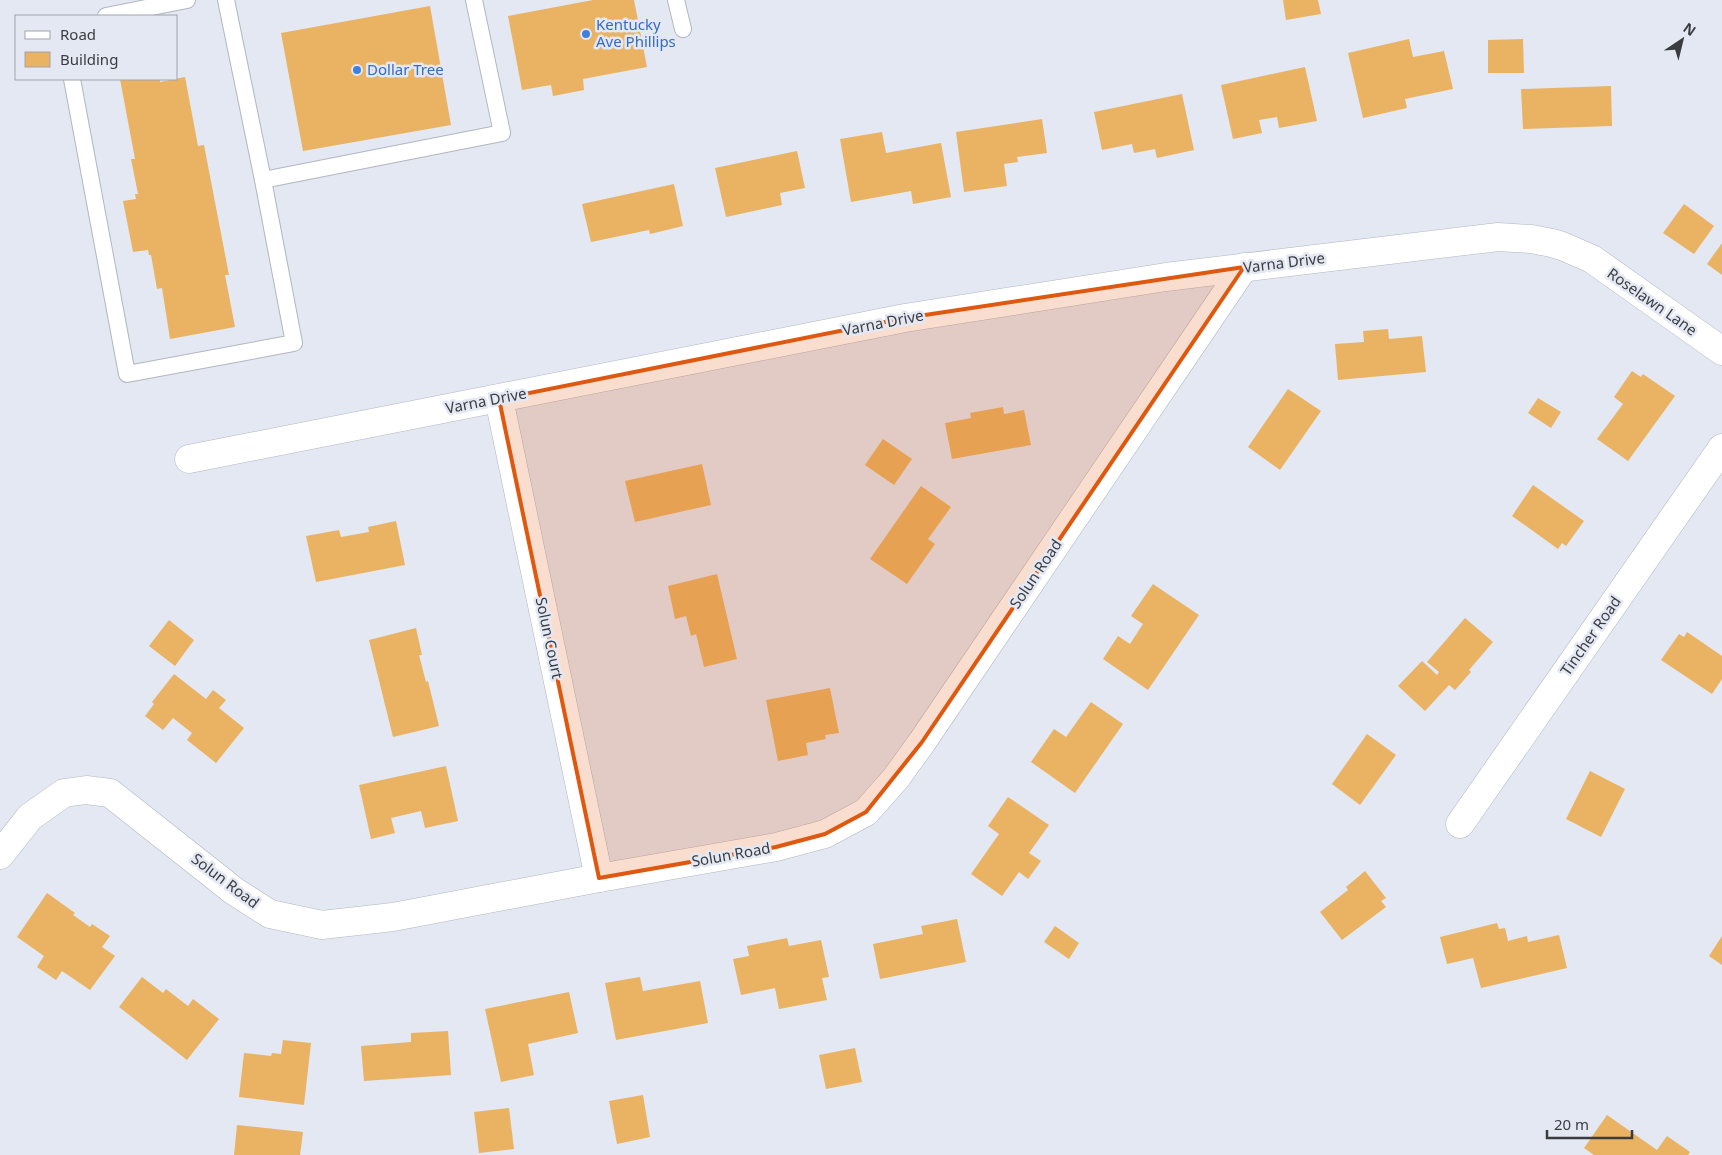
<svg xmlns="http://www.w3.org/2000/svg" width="1722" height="1155" viewBox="0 0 1722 1155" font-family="'Noto Sans',sans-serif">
<rect width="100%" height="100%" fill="#e3e8f3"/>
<g fill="#e9b363">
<polygon points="593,0 634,0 647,67 583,79 584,90 553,96 551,85 522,90 508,16"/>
<polygon points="1283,0 1318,0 1321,14 1286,20"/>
<polygon points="430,6 451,125 303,151 281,33"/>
<polygon points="1409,39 1413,57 1444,51 1453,89 1405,99 1407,108 1363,118 1348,53"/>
<polygon points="1523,39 1524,73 1488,73 1488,40"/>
<polygon points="1305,67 1317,121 1279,128 1277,117 1259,120 1262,133 1233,139 1221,85"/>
<polygon points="185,77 198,146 204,145 229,275 225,275 235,327 170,339 162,288 157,289 151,255 149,255 148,250 133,252 123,201 136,199 135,194 138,194 131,159 135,159 120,79 160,79 160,82"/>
<polygon points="1611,86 1612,126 1523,129 1521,89"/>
<polygon points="1182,94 1194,150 1157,158 1155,149 1134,153 1132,144 1102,150 1094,112"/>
<polygon points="1042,119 1047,153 1017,157 1018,162 1004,164 1007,186 964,192 956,132"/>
<polygon points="882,132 886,153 941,143 951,197 913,204 911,191 851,202 840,139"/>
<polygon points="797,151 805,188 780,193 782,205 726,217 715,168"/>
<polygon points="674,184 683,226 650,234 649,230 591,242 582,204"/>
<polygon points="1684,204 1714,226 1694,254 1663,233"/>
<polygon points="1722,243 1722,275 1707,264"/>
<polygon points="1388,329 1389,339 1422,336 1426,372 1338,380 1335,344 1364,342 1363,331"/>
<polygon points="1632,371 1641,377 1643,374 1675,396 1628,461 1597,439 1623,404 1614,397"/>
<polygon points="1288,389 1321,411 1280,470 1248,447"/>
<polygon points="1538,398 1561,412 1551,428 1528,413"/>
<polygon points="1003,407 1004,414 1024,410 1031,445 952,459 945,423 971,418 970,413"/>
<polygon points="883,439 912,459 894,485 865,465"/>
<polygon points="702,464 711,505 635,522 625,481"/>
<polygon points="1533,485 1584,521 1566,546 1562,543 1558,549 1512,516"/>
<polygon points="921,486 951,507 928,539 935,544 907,584 870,559"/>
<polygon points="396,521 405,565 316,582 306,536 339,530 341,537 369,532 368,527"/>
<polygon points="717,574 737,659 704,667 696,634 691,636 686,616 675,619 668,586"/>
<polygon points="1153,584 1199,615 1148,690 1103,659 1118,636 1130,644 1143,624 1131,616"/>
<polygon points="1465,618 1493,642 1469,670 1471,672 1455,690 1449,685 1425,711 1398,686 1422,661 1437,675 1439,672 1427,662"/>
<polygon points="169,620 194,640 175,666 149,646"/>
<polygon points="416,628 422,655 419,655 426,682 428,681 439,726 393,737 369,640"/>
<polygon points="1687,632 1722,656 1722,679 1712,694 1661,660 1679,634 1684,637"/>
<polygon points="174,674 206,699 213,690 226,700 219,708 244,728 216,763 187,740 192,733 173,718 163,730 145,716 154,704 152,702"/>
<polygon points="830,688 839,733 825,735 826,739 806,743 808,755 778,761 766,700"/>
<polygon points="1091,702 1123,724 1075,793 1031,762 1054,729 1066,737"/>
<polygon points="1367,734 1396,755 1360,805 1332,784"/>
<polygon points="446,766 458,821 425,828 421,811 391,818 395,833 371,839 359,785"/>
<polygon points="1590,771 1625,789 1601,837 1566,819"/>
<polygon points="1008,797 1049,825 1029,853 1041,861 1028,879 1019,872 1002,896 971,874 999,834 988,826"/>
<polygon points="1365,871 1386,898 1381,901 1386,907 1342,940 1320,912 1348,890 1346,887"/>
<polygon points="47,893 75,913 73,915 90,927 92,924 110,936 102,947 115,956 90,990 62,971 56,980 37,967 44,956 17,937"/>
<polygon points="957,919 966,962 880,979 873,944 923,934 921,926"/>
<polygon points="1497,923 1499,929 1505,928 1508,941 1527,936 1528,942 1559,935 1567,968 1481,988 1473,958 1447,964 1440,937"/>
<polygon points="1055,926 1079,943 1069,959 1044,942"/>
<polygon points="1722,936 1722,965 1709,956"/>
<polygon points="787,938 789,946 821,940 829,977 822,978 827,1000 779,1009 775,988 741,995 733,959 749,956 747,946"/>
<polygon points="142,977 163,993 166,989 188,1006 193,999 219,1019 187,1060 119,1007"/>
<polygon points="640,977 643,991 700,981 708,1023 616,1040 605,983"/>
<polygon points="569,992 578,1033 528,1044 534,1075 501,1082 485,1009"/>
<polygon points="448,1031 451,1075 364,1081 361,1046 411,1042 411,1033"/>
<polygon points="283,1040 311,1043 304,1105 239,1097 244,1053 271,1056 272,1053 281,1054"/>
<polygon points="855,1048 862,1082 826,1089 819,1055"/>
<polygon points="643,1095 650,1137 617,1144 609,1101"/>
<polygon points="509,1108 514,1149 479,1153 474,1112"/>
<polygon points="1607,1115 1657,1150 1667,1136 1690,1152 1688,1155 1594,1155 1584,1148"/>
<polygon points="237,1125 303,1132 300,1155 234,1155"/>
</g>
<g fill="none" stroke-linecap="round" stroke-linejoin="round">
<g stroke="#b1b6c0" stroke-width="18">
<g id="service">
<polyline points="676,0 683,29"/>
<polyline points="106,16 187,0"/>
<polyline points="72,79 127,374 294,343 263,180 226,0"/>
<polyline points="263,180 502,133 474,0"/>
</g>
</g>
<g stroke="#b1b6c0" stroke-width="29">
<g id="minor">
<polyline points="499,399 599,878"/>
<polyline points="189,459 905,318 1166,277 1498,237 1531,239 1552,243 1562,246 1592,259 1722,351"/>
<polyline points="1460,824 1722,448"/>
<polyline points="0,855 30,817 64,793 86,790 110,793 234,891 270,914 322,925 393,917 599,878 776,847 825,834 866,812 896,778 922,742 1244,267"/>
</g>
</g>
<use href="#service" stroke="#fff" stroke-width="16"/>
<use href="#minor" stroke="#fff" stroke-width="28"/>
</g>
<path fill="#df580f" fill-opacity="0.2" stroke="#df580f" stroke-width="4" stroke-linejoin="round" d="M1244,267L922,742L866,812L825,834L776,847L599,878L499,399L905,318Z"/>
<g fill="#3f7fe0" stroke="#e3e8f3" stroke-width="2">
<circle cx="586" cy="34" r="5"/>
<circle cx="357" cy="70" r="5"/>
</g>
<g text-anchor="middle" stroke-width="5" stroke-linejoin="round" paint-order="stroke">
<g font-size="15" fill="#366cbe" stroke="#e3e8f3" text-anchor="start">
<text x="596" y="30">Kentucky<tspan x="596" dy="17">Ave Phillips</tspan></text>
<text x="367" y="75">Dollar Tree</text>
</g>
<g font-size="15" fill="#3a3c40" stroke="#e3e8f3">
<text transform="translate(1284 263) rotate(-7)" y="5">Varna Drive</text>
<text transform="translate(1652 302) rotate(35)" y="5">Roselawn Lane</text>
<text transform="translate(883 323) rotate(-11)" y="5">Varna Drive</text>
<text transform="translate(486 401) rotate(-11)" y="5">Varna Drive</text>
<text transform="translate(1036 574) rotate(-56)" y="5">Solun Road</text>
<text transform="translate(1591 636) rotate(-55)" y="5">Tincher Road</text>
<text transform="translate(549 638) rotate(78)" y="5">Solun Court</text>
<text transform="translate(731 855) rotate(-10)" y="5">Solun Road</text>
<text transform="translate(225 881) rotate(37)" y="5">Solun Road</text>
</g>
</g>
<rect x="15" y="15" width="162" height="65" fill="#e3e8f3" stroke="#9fa3ab"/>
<rect x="25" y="31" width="25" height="8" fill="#ffffff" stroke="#9fa3ab"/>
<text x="60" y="40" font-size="15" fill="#3a3c40">Road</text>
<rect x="25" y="52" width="25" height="15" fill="#e9b363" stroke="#9fa3ab"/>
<text x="60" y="65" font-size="15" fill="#3a3c40">Building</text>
<g transform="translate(1682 40) rotate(35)" stroke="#e3e8f3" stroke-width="4" paint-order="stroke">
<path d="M0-4L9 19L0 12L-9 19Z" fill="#3a3c40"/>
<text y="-8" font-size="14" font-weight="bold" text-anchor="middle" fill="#3a3c40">N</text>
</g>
<path d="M1547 1130v8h85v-8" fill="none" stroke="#3a3c40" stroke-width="2.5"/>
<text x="1554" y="1130" font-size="15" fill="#3a3c40" stroke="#e3e8f3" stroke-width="4" paint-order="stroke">20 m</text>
</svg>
